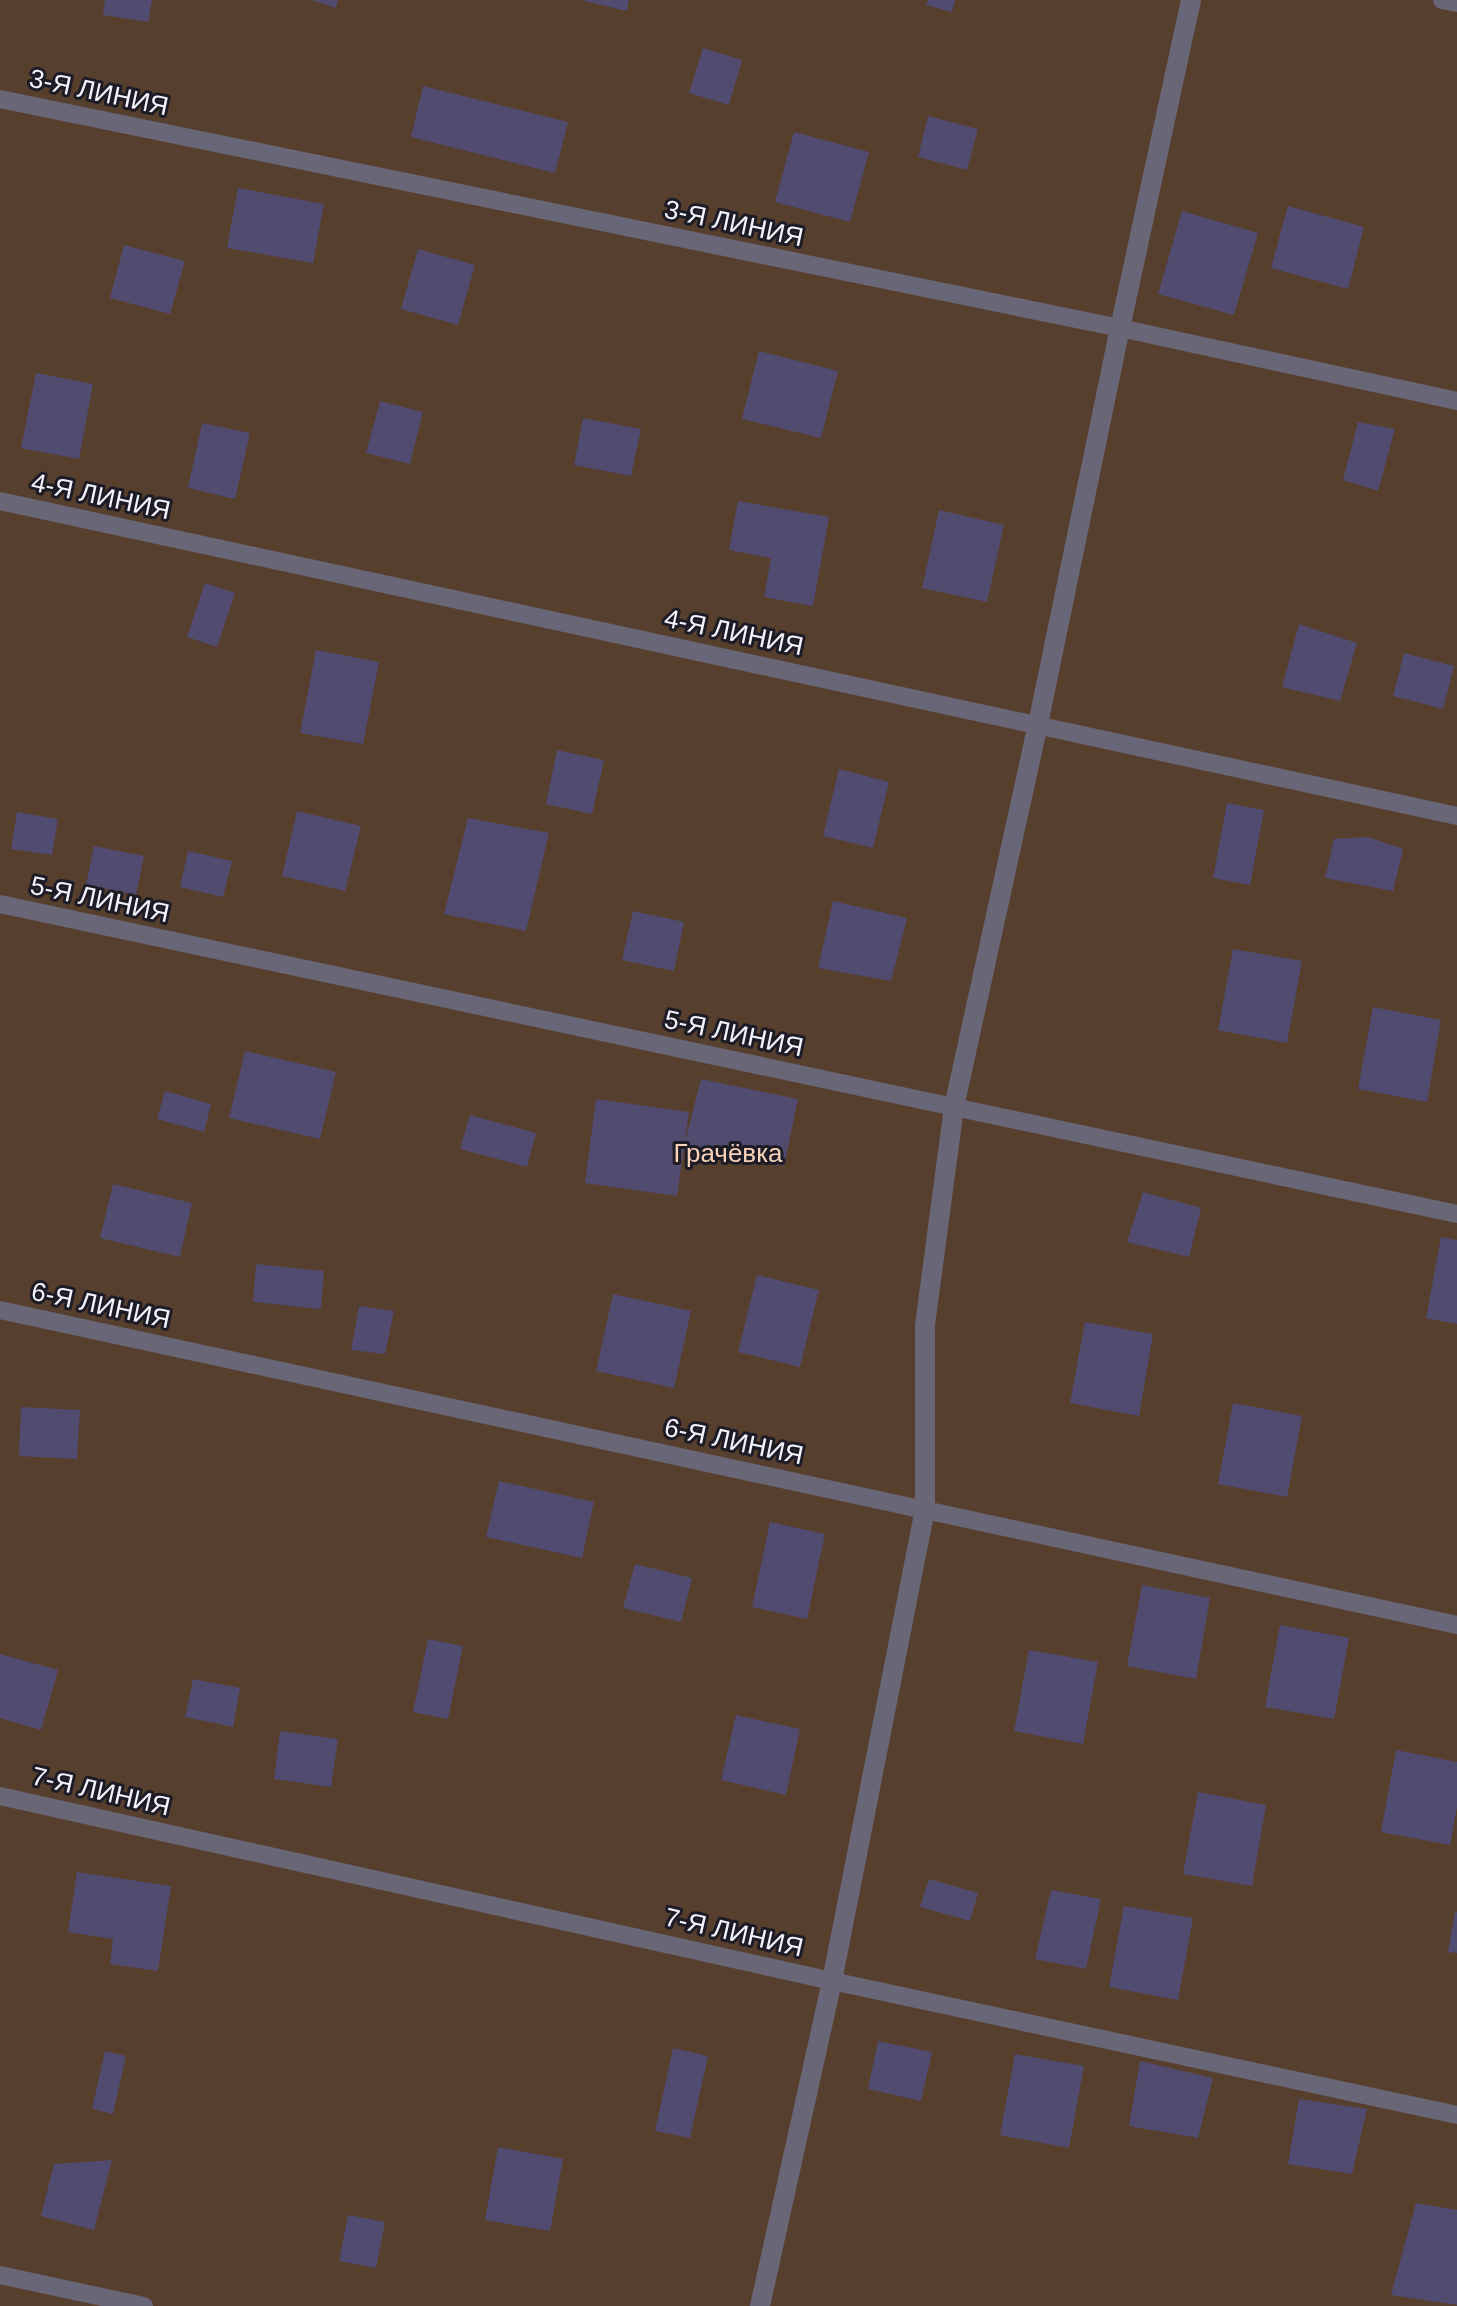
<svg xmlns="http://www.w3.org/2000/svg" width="1457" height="2306" viewBox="0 0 1457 2306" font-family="Helvetica,sans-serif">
<rect width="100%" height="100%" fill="#272530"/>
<rect fill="#573f2e" x="0" y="0" width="1457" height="2306"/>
<g fill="#524b70">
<polygon points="105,0 152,0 148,22 103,15"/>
<polygon points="312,0 338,0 336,8"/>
<polygon points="580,0 629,0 627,11"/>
<polygon points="928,0 955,0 952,12 926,5"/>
<polygon points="703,48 742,60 729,105 689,93"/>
<polygon points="423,86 568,122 555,173 411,137"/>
<polygon points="928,116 978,129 967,170 918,157"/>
<polygon points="794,132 869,152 850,222 775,202"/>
<polygon points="238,188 324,204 313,263 227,248"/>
<polygon points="1288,206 1364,227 1348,289 1271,268"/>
<polygon points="1182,211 1258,233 1234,315 1158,294"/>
<polygon points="124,245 185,261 170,314 110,298"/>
<polygon points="418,249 475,265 458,325 401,309"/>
<polygon points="759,351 838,371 821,438 742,419"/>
<polygon points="36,373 93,384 79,459 21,448"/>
<polygon points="380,401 423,412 410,464 366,453"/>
<polygon points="583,418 641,429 631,476 574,465"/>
<polygon points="1358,422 1395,429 1378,491 1343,480"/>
<polygon points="202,423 250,433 235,499 188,488"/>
<polygon points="738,501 829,517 813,606 764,597 771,558 729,550"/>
<polygon points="939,510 1004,525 987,602 922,588"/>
<polygon points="205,583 235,593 217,647 187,637"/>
<polygon points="1299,624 1357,643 1340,701 1282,687"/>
<polygon points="316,650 379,662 363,744 300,733"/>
<polygon points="1404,653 1454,666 1443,709 1393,696"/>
<polygon points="557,750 604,760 592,814 546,804"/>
<polygon points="839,769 889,782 873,848 823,836"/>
<polygon points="1227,803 1264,810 1250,885 1213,878"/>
<polygon points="297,811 361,826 345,891 282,876"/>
<polygon points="17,812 58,819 52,855 11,849"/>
<polygon points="468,818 549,833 526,931 444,914"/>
<polygon points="1368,837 1403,849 1393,891 1325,878 1334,839"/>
<polygon points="94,846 144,856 136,895 86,885"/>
<polygon points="188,851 232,861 223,897 180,887"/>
<polygon points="833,901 907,918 891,981 818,968"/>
<polygon points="633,911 684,922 674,971 622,960"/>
<polygon points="1233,949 1302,961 1287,1043 1218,1030"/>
<polygon points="1373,1007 1441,1020 1427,1102 1358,1089"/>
<polygon points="245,1051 336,1072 320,1139 229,1118"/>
<polygon points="701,1079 798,1099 784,1166 684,1146"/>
<polygon points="165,1091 211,1104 204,1132 157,1119"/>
<polygon points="596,1099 689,1112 677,1196 585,1183"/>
<polygon points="470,1115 536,1133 527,1167 460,1149"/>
<polygon points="113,1184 192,1203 180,1257 100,1238"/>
<polygon points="1143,1192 1201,1208 1189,1257 1127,1242"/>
<polygon points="1441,1237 1457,1240 1457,1324 1426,1318"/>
<polygon points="256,1264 324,1271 321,1309 253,1302"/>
<polygon points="757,1275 819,1290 800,1367 738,1352"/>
<polygon points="613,1294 691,1311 674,1388 596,1371"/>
<polygon points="359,1306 394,1311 385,1354 351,1350"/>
<polygon points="1085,1322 1153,1334 1139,1416 1070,1403"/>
<polygon points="1233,1403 1302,1416 1287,1497 1218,1484"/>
<polygon points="21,1407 80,1410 77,1459 19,1456"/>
<polygon points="499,1481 594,1502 582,1558 486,1537"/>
<polygon points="770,1522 825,1534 807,1619 752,1607"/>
<polygon points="635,1564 692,1578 681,1622 623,1608"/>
<polygon points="1142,1585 1210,1598 1196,1679 1127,1666"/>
<polygon points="1280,1625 1349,1638 1334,1719 1265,1707"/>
<polygon points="428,1639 463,1646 448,1719 413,1712"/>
<polygon points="1029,1650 1098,1662 1083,1744 1014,1731"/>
<polygon points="0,1654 58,1670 41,1730 0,1718"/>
<polygon points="193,1679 240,1688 233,1727 185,1717"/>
<polygon points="736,1715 800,1729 786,1795 721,1780"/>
<polygon points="280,1731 338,1739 331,1787 274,1779"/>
<polygon points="1396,1750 1457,1762 1457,1807 1450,1845 1381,1832"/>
<polygon points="1198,1792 1266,1805 1252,1886 1183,1874"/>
<polygon points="77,1872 171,1886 158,1971 110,1964 113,1939 68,1932"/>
<polygon points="929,1879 978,1893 970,1921 920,1907"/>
<polygon points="1051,1890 1101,1899 1086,1969 1035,1959"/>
<polygon points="1124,1906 1193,1918 1178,2000 1109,1987"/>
<polygon points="1455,1912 1457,1912 1457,1953 1448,1952"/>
<polygon points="878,2041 932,2052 921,2101 868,2089"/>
<polygon points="673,2048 708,2056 690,2138 655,2131"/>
<polygon points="105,2051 126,2056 113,2114 92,2109"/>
<polygon points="1015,2054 1084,2066 1069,2148 1000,2135"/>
<polygon points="1140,2061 1213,2078 1198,2138 1129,2126"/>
<polygon points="1299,2099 1367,2109 1352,2174 1288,2164"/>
<polygon points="498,2147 563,2159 550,2231 485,2220"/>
<polygon points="112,2160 94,2230 41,2216 54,2164"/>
<polygon points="1416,2203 1457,2210 1457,2305 1391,2295"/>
<polygon points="348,2215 385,2222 376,2268 339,2261"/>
</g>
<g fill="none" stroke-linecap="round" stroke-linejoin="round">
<g stroke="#696677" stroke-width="18">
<polyline points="1442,0 1457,3"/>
<polyline points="0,99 1120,328 1457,401"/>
<polyline points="0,501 1457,816"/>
<polyline points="0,904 1457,1214"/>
<polyline points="0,1310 1457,1625"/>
<polyline points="0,1796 832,1981 1457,2115"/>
<polyline points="0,2275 144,2306"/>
</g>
<polyline stroke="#696677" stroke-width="20" points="760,2306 832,1981 925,1509 925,1325 954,1107 1038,724 1120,328 1191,0"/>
</g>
<g text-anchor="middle" stroke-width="6" stroke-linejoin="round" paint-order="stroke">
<g font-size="26" fill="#f4f3fb" stroke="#1d1c26">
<text transform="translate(99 92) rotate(12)" y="9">3-Я ЛИНИЯ</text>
<text transform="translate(734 223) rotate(12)" y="9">3-Я ЛИНИЯ</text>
<text transform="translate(101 496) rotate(12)" y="9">4-Я ЛИНИЯ</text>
<text transform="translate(734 632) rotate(12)" y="9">4-Я ЛИНИЯ</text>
<text transform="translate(100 899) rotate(12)" y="9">5-Я ЛИНИЯ</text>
<text transform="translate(734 1033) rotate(12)" y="9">5-Я ЛИНИЯ</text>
<text transform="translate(101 1305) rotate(12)" y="9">6-Я ЛИНИЯ</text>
<text transform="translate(734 1441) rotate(12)" y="9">6-Я ЛИНИЯ</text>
<text transform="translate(101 1791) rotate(13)" y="9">7-Я ЛИНИЯ</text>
<text transform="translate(734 1932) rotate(13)" y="9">7-Я ЛИНИЯ</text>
</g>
<g font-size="26" fill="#f7d2b9" stroke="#1d1c26">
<text x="728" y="1162">Грачёвка</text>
</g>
</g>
</svg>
